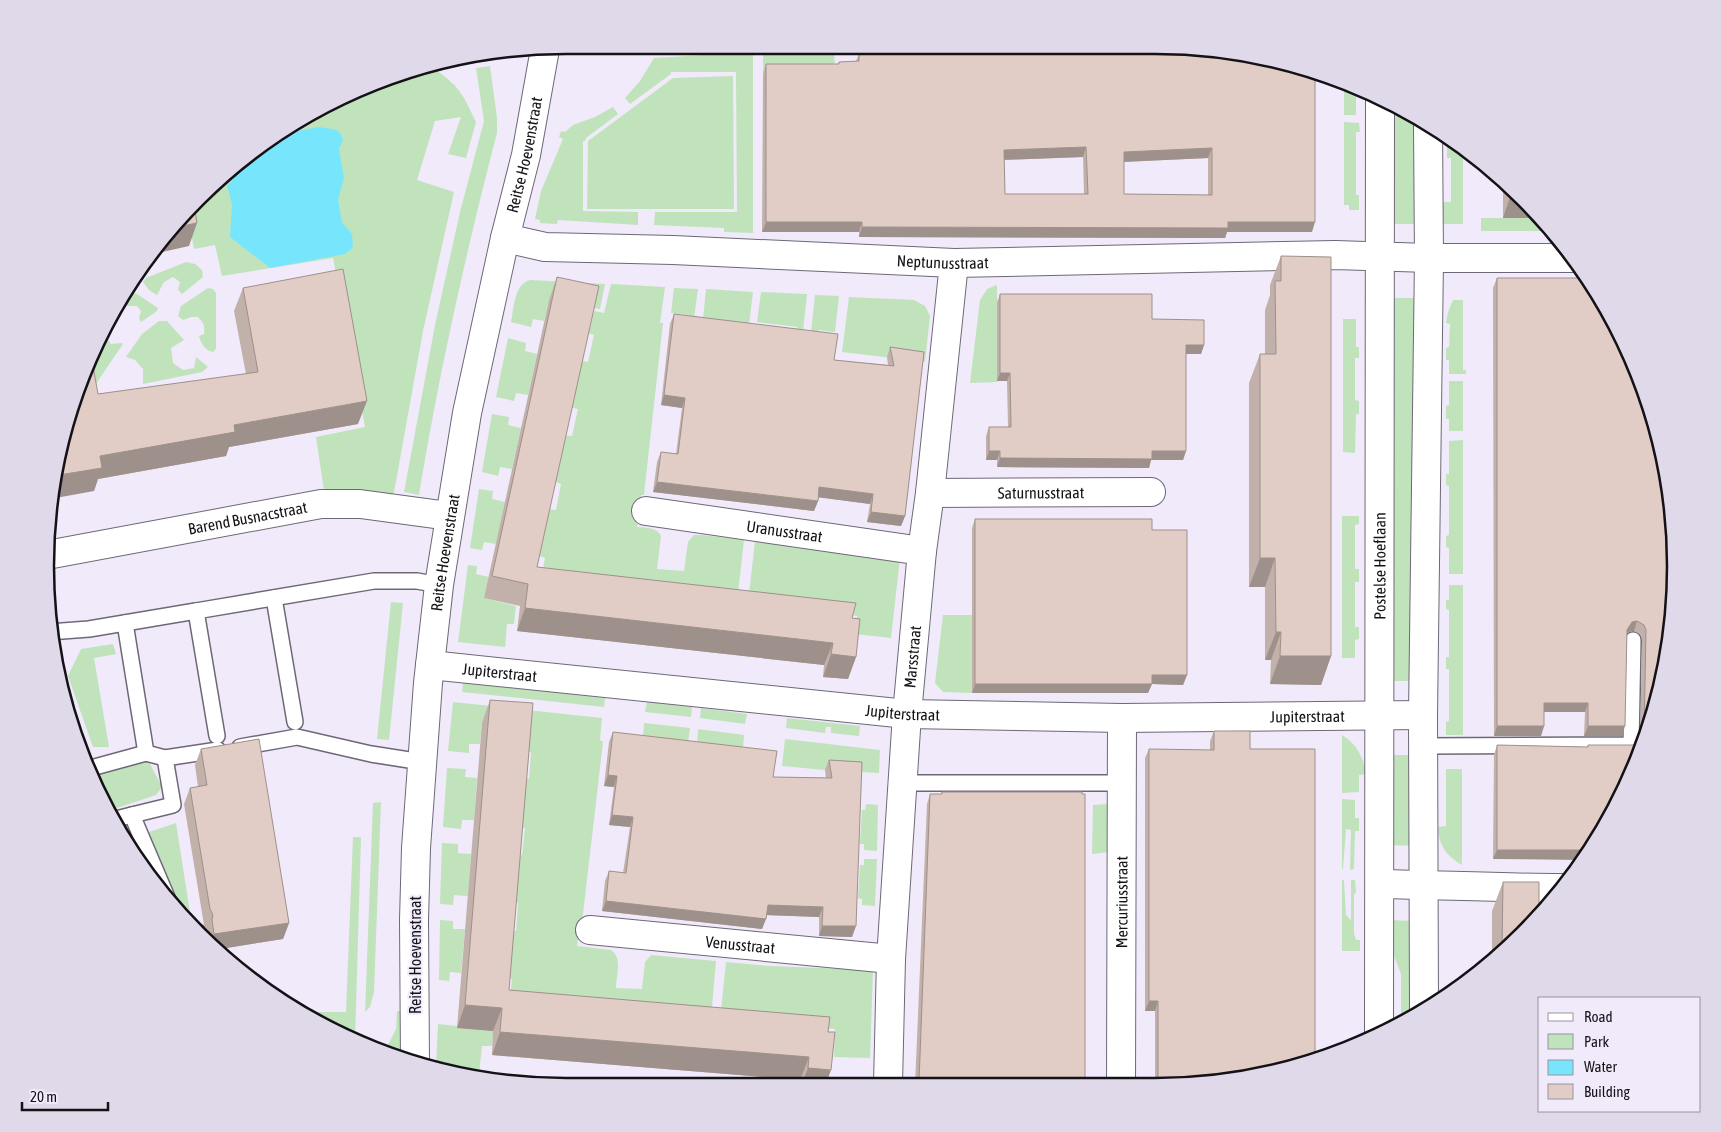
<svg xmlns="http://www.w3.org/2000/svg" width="1721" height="1132" viewBox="0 0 1721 1132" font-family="'Asap Condensed',sans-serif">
<rect width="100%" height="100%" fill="#f1eafb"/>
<g fill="#c0e3bc">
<polygon points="753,49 753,233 724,232 724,228 654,225 655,212 737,212 736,72 671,72 671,74 630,104 625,98 640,81 654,58 737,53 739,52 739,50"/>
<polygon points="763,49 834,49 835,72 763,74"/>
<path d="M490,66L497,118V133C466,252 439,373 419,495L404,492L435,325L460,212L484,121L476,68Z"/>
<path d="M434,69C460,86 463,95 476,122L466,158L448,154L461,117L435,121L417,180L454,192L423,331L393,498L324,491L316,437L365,427L333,258L222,276L215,245L194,249L187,212L222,174L276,133L390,77L402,75L403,80L407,79L406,74Z"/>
<polygon points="733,76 734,209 587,209 588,141 673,78"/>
<polygon points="1344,81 1356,86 1356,115 1344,115"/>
<polygon points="1388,100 1418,121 1418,224 1388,224"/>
<polygon points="613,107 618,114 586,138 585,141 583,141 583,211 638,212 638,225 558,220 557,224 540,223 540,220 535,219 541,191 563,139 559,137 561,131 565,132 573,125 595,117"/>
<polygon points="1344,122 1359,123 1360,132 1356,132 1356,195 1359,195 1359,210 1349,210 1349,205 1344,205"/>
<polygon points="1451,142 1463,150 1463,224 1444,224 1439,202 1451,202 1451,158 1447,158 1447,146 1451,146"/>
<polygon points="1481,218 1540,218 1551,231 1481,231"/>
<polygon points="186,262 195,264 202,270 203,277 182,294 178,290 180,282 173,277 164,282 157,295 149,290 143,282 146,278"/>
<path d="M531,280L605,284L600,309L549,300L544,321L533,319L531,327L511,322C514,308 514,283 531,280Z"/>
<path d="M611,284L665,287L660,323H663L644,495H641L637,527C646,528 657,527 661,536L657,569L684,571L688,542L694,535H702L744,540L737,602L540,585L545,558L537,555L547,509L556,510L561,484L553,481L563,435L572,436L578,409L569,407L579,360L588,362L594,335L585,332L586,329H590L594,311L604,313Z"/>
<polygon points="997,285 997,382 970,383 980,300 987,289"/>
<path d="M208,288L213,289L216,293V349L213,352C206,351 201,344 199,336L204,334C205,326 204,323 198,317H191L183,320L178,316L181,306Z"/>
<polygon points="674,288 698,289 694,318 688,315 671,313"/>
<polygon points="706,289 753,292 749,325 743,322 703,319"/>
<polygon points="128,292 137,294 158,308 157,311 141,322 139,318 141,311 137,306 126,306 116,313"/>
<polygon points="761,292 807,294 803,331 797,331 797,327 757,322"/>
<polygon points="815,295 839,296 835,332 818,330 817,333 811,332"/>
<polygon points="849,297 914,300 925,306 930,316 925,362 842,352"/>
<polygon points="1388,298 1418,298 1417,681 1387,681"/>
<polygon points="1453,300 1463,300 1463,370 1466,370 1466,374 1449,374 1449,360 1446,360 1446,348 1449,347 1450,324 1446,323 1448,312"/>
<polygon points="1343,319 1356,319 1356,347 1359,347 1359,358 1355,358 1355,400 1359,401 1359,414 1356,414 1355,453 1343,452"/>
<polygon points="159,321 167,321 184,340 171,348 173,363 183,370 194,368 196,357 208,367 202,372 143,384 143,369 135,360 126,357 142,334"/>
<polygon points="106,330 105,336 111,344 122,343 123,344 91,391 86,364"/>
<polygon points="508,338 526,343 525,351 537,354 528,395 516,393 514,401 496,397"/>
<polygon points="1449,381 1463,381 1463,431 1449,431 1449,419 1446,419 1446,406 1449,405"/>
<polygon points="492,414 509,417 508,425 521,428 512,469 500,467 498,476 482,472"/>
<polygon points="1463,440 1463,574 1449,574 1449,548 1446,547 1446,536 1449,535 1449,486 1446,485 1446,474 1449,474 1449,441"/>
<polygon points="479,489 493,491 492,499 505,502 496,544 484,542 482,550 470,548"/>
<polygon points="1342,516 1359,516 1359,524 1355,525 1355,569 1359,569 1359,582 1355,582 1355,627 1359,627 1359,639 1355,640 1355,658 1342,658"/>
<polygon points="755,541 900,558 891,638 855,634 857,616 748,603"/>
<polygon points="468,565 477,566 476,574 489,577 484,598 516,606 514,624 507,624 505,647 458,642"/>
<polygon points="1449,585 1463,585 1463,735 1446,735 1446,722 1449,721 1449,669 1446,669 1446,657 1449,657 1449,610 1446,609 1446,600 1449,600"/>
<polygon points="391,602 403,603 389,740 377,739"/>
<polygon points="943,615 972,615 972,693 943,692 935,683"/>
<polygon points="113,644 116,654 94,658 109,747 93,747 68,676 81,649"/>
<polygon points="463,682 605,698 604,707 462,692"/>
<path d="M453,702L602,718L600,740L603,742L583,914L581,925H580L577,946L611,950C623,958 616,975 616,988L642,989L645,962L651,955L716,961L711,1019L509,1007L512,979L504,978L508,931H516L518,903L510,902L514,855H522L525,828L516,827L520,779H529L531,752L522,751L482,723L480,744H469V753L448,751Z"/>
<polygon points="647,702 692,707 691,717 645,712"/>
<polygon points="701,708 747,714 745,724 700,718"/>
<polygon points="787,718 860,726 859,736 831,733 831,727 826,727 825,733 786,728"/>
<polygon points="644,723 690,728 688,743 643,738"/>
<polygon points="698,729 744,735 743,749 697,744"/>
<path d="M1342,735C1358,745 1362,756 1367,774L1359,775V792L1342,793Z"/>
<polygon points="785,739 880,750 879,773 825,770 782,766"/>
<polygon points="1387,755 1417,755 1417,846 1387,845"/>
<polygon points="145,760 149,762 162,787 156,795 108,811 93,775"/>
<polygon points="447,768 466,769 465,777 477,778 474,820 462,820 461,829 443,827"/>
<path d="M1446,769H1462V865C1447,857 1438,844 1438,827L1446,826Z"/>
<polygon points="1342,799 1355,800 1355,818 1359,818 1359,831 1355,831 1354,869 1350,870 1351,830 1346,829 1343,869 1342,869"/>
<polygon points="381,802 374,992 370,1007 365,1012 373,803"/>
<polygon points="866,804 878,805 877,851 864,850 864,844 860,844 862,810 865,810"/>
<polygon points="1109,804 1109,852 1092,854 1093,805"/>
<polygon points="176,823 191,919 187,922 178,913 146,833"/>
<polygon points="353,837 361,837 355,1041 336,1033 304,1012 346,1012"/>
<polygon points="442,843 458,844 458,853 471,854 468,896 454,895 453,905 440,904"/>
<polygon points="864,859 877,859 875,906 862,905 862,899 858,898 860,865 864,865"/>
<polygon points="1342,880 1344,880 1346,915 1351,920 1351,880 1355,880 1356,893 1354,894 1354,933 1356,940 1360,940 1360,951 1342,951"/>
<polygon points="440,920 453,921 453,929 465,929 461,973 450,972 449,981 439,980"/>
<polygon points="1386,920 1417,921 1417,1014 1401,1023 1401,974 1386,935"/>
<polygon points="726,962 770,966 873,970 870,1058 834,1057 835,1029 720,1020"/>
<polygon points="397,1011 402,1011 402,1060 384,1053 396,1029"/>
<polygon points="438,1024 457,1026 457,1028 494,1031 492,1046 482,1046 479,1074 483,1079 436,1068"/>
</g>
<polygon fill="#77e6fc" points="318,127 333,129 340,132 343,140 339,149 344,178 338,200 342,222 352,234 353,247 345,254 270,268 230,237 232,204 227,186 240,171 246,156 267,140 292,132"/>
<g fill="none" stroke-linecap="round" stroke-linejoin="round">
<g stroke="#6e6876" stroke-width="18">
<g id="service">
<polyline points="274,598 295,722"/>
<polyline points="125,623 146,753 165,758"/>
<polyline points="49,632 89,629 196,611"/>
<polyline points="217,736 196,611 374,581 417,581 439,585"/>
<polyline points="1423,746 1631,745 1633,640"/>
<polyline points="240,747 297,737 371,754 422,762"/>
<polyline points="91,768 146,753"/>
<polyline points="903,783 1122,783"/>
<polyline points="112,820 132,815"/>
<polyline points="169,902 132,815 173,805 165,758 218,750"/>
<polyline points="197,932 198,932"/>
</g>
</g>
<g stroke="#6e6876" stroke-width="30">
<g id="minor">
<path id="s1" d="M505,238L545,247L673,250L954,263L1335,255L1429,258H1574"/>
<path id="s2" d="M930,493L1151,492"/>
<path id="s3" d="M646,511L922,551"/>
<path id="s4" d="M47,555L321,504H360L449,516"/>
<path id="s5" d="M430,665L907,714L1122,718L1423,715"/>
<path d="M1380,884C1441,885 1501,888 1562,888"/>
<path id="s6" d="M590,930L891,959"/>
<polyline points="1424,1009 1423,715 1429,258 1428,127"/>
<path id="s7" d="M1379,1036L1380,97"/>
<path id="s8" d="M415,1063L414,920L416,848L428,683L439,585L467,413L505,238L526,155L545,49"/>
<path id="s9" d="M888,1084L891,959L907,714L922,551L930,493L954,263"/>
<path id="s10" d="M1121,1086L1122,718"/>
</g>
</g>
<use href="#service" stroke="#fff" stroke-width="15"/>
<use href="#minor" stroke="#fff" stroke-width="28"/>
</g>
<g fill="#c2b0aa" fill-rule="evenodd">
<path d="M1223,50L1312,232H1227L1225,238L859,237V232H762L763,74L766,64H838L839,62L856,61L859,54ZM1083,157L1084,194H1005L1004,160ZM1208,158V195L1124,194V162Z"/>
<polygon points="1503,179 1540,218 1503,218"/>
<polygon points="1281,256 1331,656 1321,685 1270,684 1271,660 1265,660 1265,587 1249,587 1249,383 1260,354 1265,354 1265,310 1270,295 1270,285"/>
<polygon points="557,277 537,567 852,618 856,657 848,679 823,677 824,665 517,631 520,606 484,598 549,300"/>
<polygon points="1497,278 1658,431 1648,734 1606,827 1493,859 1494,755 1497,745 1587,747 1588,745 1635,745 1640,741 1642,640 1641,635 1634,631 1628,632 1627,634 1622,736 1584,736 1585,712 1544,712 1544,726 1541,736 1494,736 1493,288"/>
<polygon points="243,288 358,424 229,447 226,456 98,479 94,491 98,394 246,374 234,311"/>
<polygon points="1000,294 1152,319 1204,345 1201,354 1186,354 1186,451 1183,460 1151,460 1149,468 997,467 997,460 986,460 986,436 989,427 1008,427 1007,381 997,381 997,302"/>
<polygon points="674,314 834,360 888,365 887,357 890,347 924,352 905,516 901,526 867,522 870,504 818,497 818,501 814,511 653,492 657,462 661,452 676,454 682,408 661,405 670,324"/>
<polygon points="975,519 1152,530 1187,675 1183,685 1152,684 1148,693 972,693 972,528"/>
<polygon points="490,700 509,990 828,1032 826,1084 800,1084 800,1080 492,1055 493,1031 457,1028 482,723"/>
<polygon points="1214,731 1250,731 1189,1086 1155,1086 1155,1011 1145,1011 1145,758 1149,749 1210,750 1210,741"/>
<polygon points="613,732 773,777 826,778 825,770 829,760 862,762 852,937 819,936 819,917 767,915 762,929 602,911 605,881 609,871 623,873 630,827 609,825 614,787 604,786 609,742"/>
<polygon points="201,749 289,923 283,939 214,950 207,942 206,937 207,932 204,925 184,804 190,788 198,787 195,765"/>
<polygon points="942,792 1085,1083 1084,1085 915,1085 927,804 930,794 941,794"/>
<polygon points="1503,882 1539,917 1492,961 1492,911"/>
</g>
<g fill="#9e908b">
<polygon points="1086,147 1083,157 1000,160 1004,150"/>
<polygon points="1212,148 1208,158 1120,162 1124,152"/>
<polygon points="1510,197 1520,197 1540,218 1503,218"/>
<polygon points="766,222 862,222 859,232 762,232"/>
<polygon points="1228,222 1315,222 1312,232 1227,232 1225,238 859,237 862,227"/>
<polygon points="197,223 189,246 149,255 153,249 172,228"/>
<polygon points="1186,345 1204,345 1201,354 1183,354"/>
<polygon points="1000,373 1010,373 1007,381 997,381"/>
<polygon points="664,395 685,398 682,408 661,405"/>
<polygon points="367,401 358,424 229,447 226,456 98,479 94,491 50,499 53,476 100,456 234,425"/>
<polygon points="989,451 1000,451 997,460 986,460"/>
<polygon points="1152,451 1186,451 1183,460 1151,460 1149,468 997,467 1000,458"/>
<polygon points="657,482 818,501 814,511 653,492"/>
<polygon points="819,487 873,494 870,504 816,497"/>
<polygon points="871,512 905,516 901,526 867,522"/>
<polygon points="1260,558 1275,558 1265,587 1249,587"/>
<polygon points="525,608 833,643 824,665 517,631"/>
<polygon points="1637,621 1634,631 1628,632 1624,639 1627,630 1632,622"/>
<polygon points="1276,632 1281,632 1271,660 1265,660"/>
<polygon points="831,654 856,657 848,679 823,677"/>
<polygon points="1280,656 1331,656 1321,685 1270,684"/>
<polygon points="1152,675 1187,675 1183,685 1152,684 1148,693 972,693 975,684"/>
<polygon points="1544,703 1588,703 1585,712 1541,712"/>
<polygon points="1497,726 1544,726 1541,736 1494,736"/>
<polygon points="1588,726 1625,726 1622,736 1584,736"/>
<polygon points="608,775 617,776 614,787 604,786"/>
<polygon points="612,815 633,817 630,827 609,825"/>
<polygon points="1497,850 1590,850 1583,860 1493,859"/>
<polygon points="606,901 766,919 762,929 602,911"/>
<polygon points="768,905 823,907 819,917 764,915"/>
<polygon points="289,923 283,939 214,950 210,946 214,934"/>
<polygon points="822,926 856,926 852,937 819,936"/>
<polygon points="1149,1001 1158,1001 1155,1011 1145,1011"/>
<polygon points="465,1005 502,1008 493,1031 457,1028"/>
<polygon points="500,1032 809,1057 800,1080 492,1055"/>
<polygon points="1293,1062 1309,1062 1290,1069"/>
<polygon points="808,1068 831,1070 826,1084 802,1084"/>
<polygon points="919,1082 1085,1083 1084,1085 918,1085"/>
<polygon points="1158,1084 1201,1084 1189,1086 1157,1086"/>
</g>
<g fill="#e1cdc6" stroke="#9e908b" fill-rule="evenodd">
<path d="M924,50H1223L1315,71V222H1228V228L862,227V222H766V64H839V62L859,61V54ZM1086,147L1088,194H1005L1004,150ZM1212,148V195L1124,194V152Z"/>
<polygon points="1510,187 1520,197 1510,197"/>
<polygon points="194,205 197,223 172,228"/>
<polygon points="1281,256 1331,257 1331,656 1280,656 1281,632 1276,632 1275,558 1260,558 1260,354 1276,354 1275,281 1281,281"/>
<polygon points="343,269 367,401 234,425 235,432 100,456 102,468 53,476 55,464 85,367 91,355 98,394 258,372 243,288"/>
<polygon points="557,277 599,286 537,567 856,603 852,618 860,619 856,657 831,654 833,643 525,608 528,584 492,576"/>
<polygon points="1497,278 1587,278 1622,336 1658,431 1675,532 1672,634 1648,734 1606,827 1590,850 1497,850 1497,745 1588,747 1588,745 1635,745 1642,740 1644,735 1646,630 1644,625 1637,621 1632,622 1627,630 1625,726 1588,726 1588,703 1544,703 1544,726 1497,726"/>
<polygon points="1000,294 1152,294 1152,319 1204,320 1204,345 1186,345 1186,451 1152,451 1152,459 1000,458 1000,451 989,451 989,427 1011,427 1010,373 1000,373"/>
<polygon points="674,314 838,334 834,360 894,366 890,347 924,352 905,516 871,512 873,494 819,487 818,501 657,482 661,452 678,454 685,398 664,395"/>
<polygon points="975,519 1152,519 1152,530 1187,530 1187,675 1152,675 1152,684 975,684"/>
<polygon points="49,626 51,626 52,648 49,634"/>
<polygon points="490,700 533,703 509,990 830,1017 828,1032 835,1032 831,1070 808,1068 809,1057 500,1032 502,1008 465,1005"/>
<polygon points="1214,731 1250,731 1250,749 1315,749 1315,1060 1309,1062 1293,1062 1293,1068 1290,1069 1201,1084 1158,1084 1158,1001 1149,1001 1149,749 1214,750"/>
<polygon points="613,732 777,751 773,777 832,778 829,760 862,762 856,926 822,926 823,907 768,905 766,919 606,901 609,871 626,873 633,817 612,815 617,776 608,775"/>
<polygon points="259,739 289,923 214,934 212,920 213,915 210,909 190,788 207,785 201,749"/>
<polygon points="942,792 1082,792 1082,794 1085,794 1085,1083 919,1082 930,794 942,794"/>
<polygon points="1503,882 1539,882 1539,917 1502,951"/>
</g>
<g text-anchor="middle" stroke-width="4" stroke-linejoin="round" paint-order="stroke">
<g font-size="16" fill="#141217" stroke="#f1eafb">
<text dy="6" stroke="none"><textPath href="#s8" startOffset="918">Reitse Hoevenstraat</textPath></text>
<text dy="6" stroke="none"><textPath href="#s1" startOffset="439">Neptunusstraat</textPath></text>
<text dy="6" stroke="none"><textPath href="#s2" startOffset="111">Saturnusstraat</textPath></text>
<text dy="6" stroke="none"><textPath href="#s4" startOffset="204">Barend Busnacstraat</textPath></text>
<text dy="6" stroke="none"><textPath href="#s3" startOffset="140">Uranusstraat</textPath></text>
<text dy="6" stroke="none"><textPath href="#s8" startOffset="512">Reitse Hoevenstraat</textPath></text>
<text dy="6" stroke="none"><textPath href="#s7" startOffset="470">Postelse Hoeflaan</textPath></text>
<text dy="6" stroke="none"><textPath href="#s9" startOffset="428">Marsstraat</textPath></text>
<text dy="6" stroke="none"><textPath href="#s5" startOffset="70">Jupiterstraat</textPath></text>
<text dy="6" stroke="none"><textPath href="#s5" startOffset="475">Jupiterstraat</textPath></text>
<text dy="6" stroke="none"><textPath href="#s5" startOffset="880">Jupiterstraat</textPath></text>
<text dy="6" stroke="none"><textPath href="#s10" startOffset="184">Mercuriusstraat</textPath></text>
<text dy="6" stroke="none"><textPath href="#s6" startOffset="151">Venusstraat</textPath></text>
<text transform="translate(415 955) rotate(-90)" y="6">Reitse Hoevenstraat</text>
</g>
</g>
<path d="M0 0H1721V1132H0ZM566 54H1155A512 512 0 0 1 1667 566V566A512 512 0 0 1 1155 1078H566A512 512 0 0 1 54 566V566A512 512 0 0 1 566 54Z" fill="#dfd9e9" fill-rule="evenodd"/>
<path fill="none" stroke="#141217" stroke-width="2.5" d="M566 54H1155A512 512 0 0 1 1667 566V566A512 512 0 0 1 1155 1078H566A512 512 0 0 1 54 566V566A512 512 0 0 1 566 54Z"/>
<rect x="1538" y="997" width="162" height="115" fill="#f1eafb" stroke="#9994a0"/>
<rect x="1548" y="1013" width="25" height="8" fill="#ffffff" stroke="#9994a0"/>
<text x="1584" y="1022" font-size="15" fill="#141217">Road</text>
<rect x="1548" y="1034" width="25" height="15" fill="#c0e3bc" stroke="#9994a0"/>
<text x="1584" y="1047" font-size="15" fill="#141217">Park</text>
<rect x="1548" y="1060" width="25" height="15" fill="#77e6fc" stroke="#9994a0"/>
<text x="1584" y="1072" font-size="15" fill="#141217">Water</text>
<rect x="1548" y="1084" width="25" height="15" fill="#e1cdc6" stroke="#9994a0"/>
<text x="1584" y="1097" font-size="15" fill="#141217">Building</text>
<path d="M22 1102v8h86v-8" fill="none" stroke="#141217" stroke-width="2.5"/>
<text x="30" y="1102" font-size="15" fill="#141217" stroke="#f1eafb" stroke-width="4" paint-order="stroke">20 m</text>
</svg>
